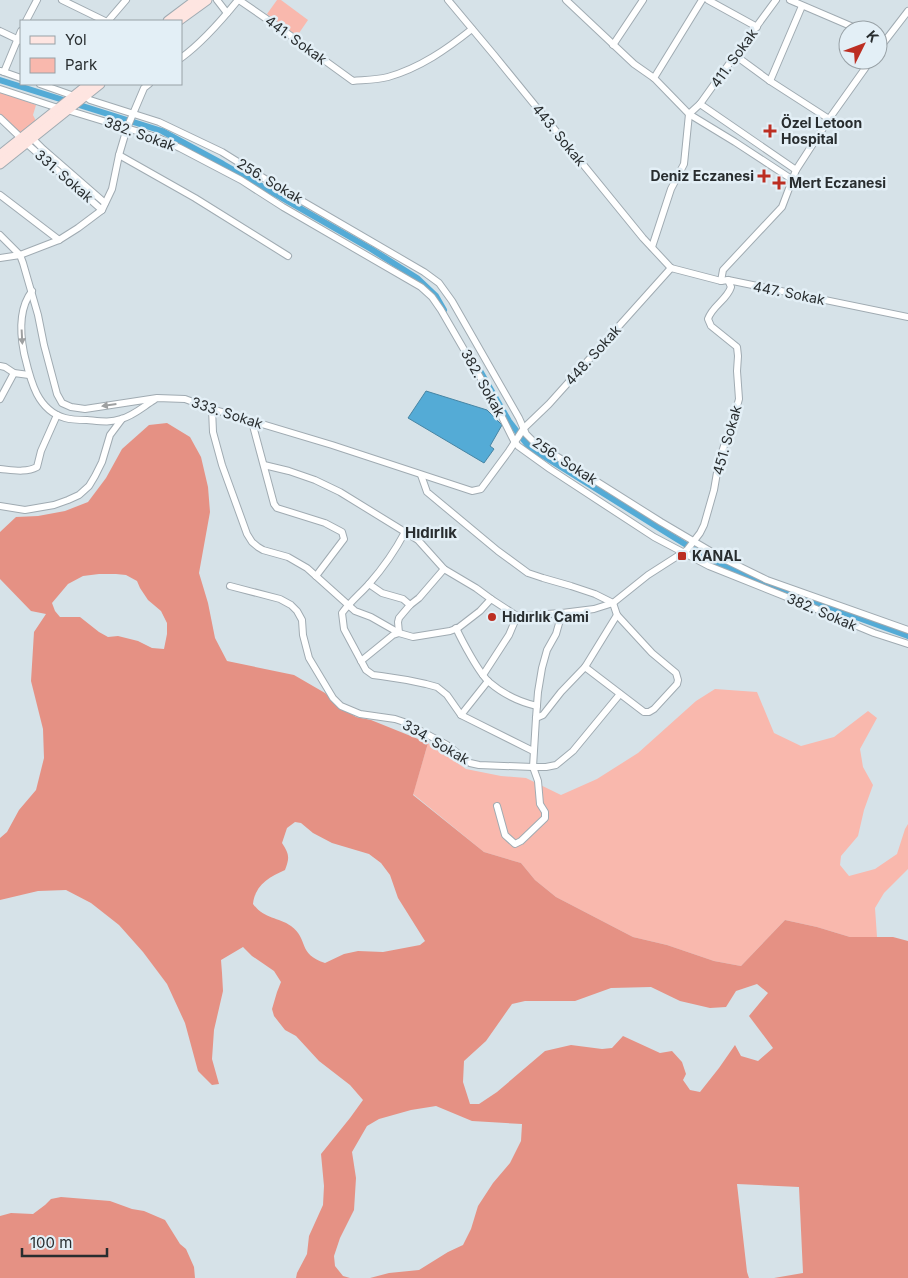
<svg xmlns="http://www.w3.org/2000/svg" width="908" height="1278" viewBox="0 0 908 1278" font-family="Inter,sans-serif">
<rect width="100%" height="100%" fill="#d6e2e8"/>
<g fill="#f9b8ad">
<polygon points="277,0 281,0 308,20 297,36 267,14"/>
<polygon points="0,92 36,105 33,115 36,121 20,134 0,116"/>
<polygon points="715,689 757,692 774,733 801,746 834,737 868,711 877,718 860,749 863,767 873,785 864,810 858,836 841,856 840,865 849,876 875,869 897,854 905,829 908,824 908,869 884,893 875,908 877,937 850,937 817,927 785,920 741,966 714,961 667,945 633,937 556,897 535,880 521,863 484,852 413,794 428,743 466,769 501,776 526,778 561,795 597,779 638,753 696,701"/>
</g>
<g fill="#e59184" fill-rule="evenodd">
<path d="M167,423L190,437L201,457L208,487L210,512L199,573L208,603L215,638L227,661L294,675L325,693L345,710L356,717L371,720L428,743L413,795L484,852L521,863L535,880L556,897L633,937L667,945L714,961L741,966L785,920L817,927L850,937H893L908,941V1278H774L803,1273L799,1187L737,1184L747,1272L749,1278H370L389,1273L419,1270L448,1252L463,1245L471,1229L478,1206L493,1183L510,1163L521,1141L522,1124L472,1121L436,1106L411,1110L379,1119L367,1126L352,1152L356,1178L354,1210L340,1238L334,1256L335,1266L343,1276L350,1278H296L297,1273L307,1254L309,1236L323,1205L324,1186L321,1154L350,1118L363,1100L350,1085L319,1061L296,1036L285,1030L274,1016L272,1009L277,992L281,982L274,971L252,956L243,947L221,960L222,973L223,991L214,1030L212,1059L219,1084L212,1085L198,1071L185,1023L167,984L143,952L119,925L91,903L66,890L38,891L0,900V838L7,832L19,810L36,790L44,758L43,729L31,681L34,632L46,614L31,611L0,579V532L16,517L38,516L65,511L88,502L106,478L122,449L149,425ZM99,574H116L126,575L137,581L140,588L148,600L161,611L167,623V634L164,649L152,648L138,641L118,636L108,637L99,632L80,617H60L55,611L52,603L68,584L83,576ZM295,822L301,823L313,833L332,843L369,854L381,863L390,875L398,898L425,941L420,945L383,952L358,951L344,954L325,963C297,954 309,939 291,926C278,917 264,919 253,904C255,885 269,877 285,870C290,857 289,854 282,843L287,828ZM757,984L768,993L749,1016L773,1048L758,1061L741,1056L735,1045L719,1068L700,1092L690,1090L683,1080L686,1074L682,1062L672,1051L660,1053L623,1036L612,1048L602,1049L571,1045L545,1051L497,1092L479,1104H470L463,1082L464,1061L486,1041L512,1004L525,1001H575L611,988L651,987L680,1001L710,1008L726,1007L736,991Z"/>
<polygon points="61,1197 110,1201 132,1209 144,1211 165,1220 180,1244 186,1249 194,1267 195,1278 0,1278 0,1216 11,1213 33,1214 45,1205 51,1199"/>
</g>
<polygon fill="#54abd6" stroke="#4785a4" points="426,391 487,410 502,425 490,446 494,449 484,463 408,418"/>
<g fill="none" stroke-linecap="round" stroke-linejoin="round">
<polyline stroke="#4785a4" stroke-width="2" points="37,148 93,197"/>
<g stroke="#54abd6" stroke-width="6">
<polyline points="0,80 162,131 223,164 371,249 417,278 436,296 444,310"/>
<polyline points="479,369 509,421 529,447 675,538 711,560 796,595 908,636"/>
</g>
<g stroke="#a0abb2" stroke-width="8">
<g id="minor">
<polyline points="62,0 105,21"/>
<polyline points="217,0 227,13"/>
<path d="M239,0L284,31L353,81C364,80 377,80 388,77C420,68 447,49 472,29"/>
<polyline points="448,0 494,55 643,238 671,268"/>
<polyline points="566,0 634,64 654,78 689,114 735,142 793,180"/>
<polyline points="708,0 757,27"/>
<polyline points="790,0 860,30"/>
<polyline points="26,21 37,0"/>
<polyline points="108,21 126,0"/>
<polyline points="0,31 21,41"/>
<polyline points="613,45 643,0"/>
<polyline points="878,50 908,11"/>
<polyline points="736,56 770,81 829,119"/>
<path d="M181,58C203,42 221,21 238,0"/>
<polyline points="1,71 21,78"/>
<polyline points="4,72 21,31"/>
<polyline points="654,78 702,0"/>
<polyline points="770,81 802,6"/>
<polyline points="40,84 74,96"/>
<polyline points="0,89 58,108"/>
<polyline points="85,96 90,100 159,122 222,152 278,187 424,272 439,283 452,301 519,418 526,434 534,442 661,522 722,558 767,580 908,630"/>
<polyline points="700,104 796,170"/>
<polyline points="67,110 156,137 180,148 241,180 283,207 421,287 432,297 441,310 495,403 514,441 518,446 550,469 654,537 709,566 804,604 874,633 908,644"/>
<polyline points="0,118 21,138"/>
<polyline points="32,138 43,149 105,203"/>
<polyline points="26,143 102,210"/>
<polyline points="119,155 195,198 288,256"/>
<polyline points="0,195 59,240"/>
<polyline points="0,235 20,255 23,263 38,315 44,345 57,394 62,403 71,407 85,409 157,398 185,399 212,409 332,445 472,491 481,489 509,451 524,428 549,404 671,268"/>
<polyline points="652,247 671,189 684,164 689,114 700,104 715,83 776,0"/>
<polyline points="0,258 20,255 59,240 78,228 102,210 112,189 119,155 127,128 144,88 149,84"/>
<polyline points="671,268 721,281 728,280 908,317"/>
<polyline points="721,281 723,270 782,207 796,170 829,119 871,60"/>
<path d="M32,291C19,308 20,333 24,353C30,378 36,410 65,418C72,420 80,420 87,420C99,421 110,423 121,419C133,416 144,406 154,400"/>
<polyline points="0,366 5,367 14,373 29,375"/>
<polyline points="0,399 14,373"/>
<path d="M212,409L213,432L222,465L247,534L252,542L258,547L263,550L288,557L307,568L355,611L371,617L399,633L413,637L450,631L458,628L480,611L491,599L517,616L562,613L594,609L613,603L648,575L687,550L700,533L704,525L714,490L719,461L736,410L739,399L737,371L738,356L737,347L711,326L708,319C712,306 727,300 731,287L728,280"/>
<polyline points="252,422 274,504 277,508 325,523 342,532 344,539 316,576"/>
<polyline points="264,465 289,471 315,480 340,492 418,540 444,569 476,588 491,599"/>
<path d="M0,469C12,470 26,473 37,467L41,451L57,415"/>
<polyline points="421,475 427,492 498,551 528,573 543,578 571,586 595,594 613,603 617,615 652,653 676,673 678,680 677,684 654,709 649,712 644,712 585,667"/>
<polyline points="0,506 25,510 54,505 68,500 79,495 89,486 95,476 102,462 110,435 122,419"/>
<path d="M405,532C395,551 383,568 369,584C360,594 350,602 342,613L344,629L366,670L373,675L381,676L407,680L426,684L437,687L447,695L461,715L533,751"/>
<polyline points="369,584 382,593 403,599 410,605"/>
<polyline points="230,586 280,599 291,605 297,611 302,620 303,635 309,658 333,698 341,706 360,714 395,719 404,722 447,745 470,763 479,765 533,767 546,767 556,765 573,751 620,694"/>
<path d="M456,628C462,641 479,673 489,682C503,694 519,702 537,706"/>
<polyline points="361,661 393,635 399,633 398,622 399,618 410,605 419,598 444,569"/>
<polyline points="483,675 509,635 517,616"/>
<polyline points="461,715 488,681"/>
<polyline points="536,718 543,715 561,692 585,667 617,615"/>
<polyline points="497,806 505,835 515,844 521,841 545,818 545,812 540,804 538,781 533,767 536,718 538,692 542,668 547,650 556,634 562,613"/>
</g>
</g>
<g stroke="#a0abb2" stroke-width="11">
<g id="secondary">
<polyline points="168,21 196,0"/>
<polyline points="178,21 207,0"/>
<polyline points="0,155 89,84"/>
<polyline points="0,164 100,84"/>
</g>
</g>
<use href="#minor" stroke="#fff" stroke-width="6"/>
<use href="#secondary" stroke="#fee5e1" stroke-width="9"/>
</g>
<defs><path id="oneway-solid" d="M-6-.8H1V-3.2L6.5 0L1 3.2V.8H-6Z" transform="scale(1.25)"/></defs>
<g fill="#9ea0a1">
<use href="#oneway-solid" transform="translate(22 337) rotate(87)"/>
<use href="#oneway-solid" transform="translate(109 405) rotate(172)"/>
</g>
<g fill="#bc2e22" stroke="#e3eff6" stroke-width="2">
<path d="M767.5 123.5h5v5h5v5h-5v5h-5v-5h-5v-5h5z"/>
<path d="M761.5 168.5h5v5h5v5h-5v5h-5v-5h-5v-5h5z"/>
<path d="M776.5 175.5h5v5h5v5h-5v5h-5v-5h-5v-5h5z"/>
<rect x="677" y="551" width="10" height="10" rx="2.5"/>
<circle cx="492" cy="617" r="5"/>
</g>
<g text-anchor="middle" stroke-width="5" stroke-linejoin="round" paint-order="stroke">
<g font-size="14" fill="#282d2f" stroke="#e3eff6">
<text transform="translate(296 40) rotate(36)" y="5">441. Sokak</text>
<text transform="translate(734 58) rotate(-54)" y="5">411. Sokak</text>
<text transform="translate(140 134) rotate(20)" y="5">382. Sokak</text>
<text transform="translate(559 135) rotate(51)" y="5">443. Sokak</text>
<text transform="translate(64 176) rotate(41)" y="5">331. Sokak</text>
<text transform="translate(270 181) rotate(31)" y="5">256. Sokak</text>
<text transform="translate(789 293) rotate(11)" y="5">447. Sokak</text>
<text transform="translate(593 355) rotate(-48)" y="5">448. Sokak</text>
<text transform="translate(483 383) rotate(61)" y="5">382. Sokak</text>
<text transform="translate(227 413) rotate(18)" y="5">333. Sokak</text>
<text transform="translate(727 440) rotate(-74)" y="5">451. Sokak</text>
<text transform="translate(565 461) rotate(33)" y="5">256. Sokak</text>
<text transform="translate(822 612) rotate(23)" y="5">382. Sokak</text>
<text transform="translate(436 742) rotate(30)" y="5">334. Sokak</text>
</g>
<g font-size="14" font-weight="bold" fill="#282d2f" stroke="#e3eff6" text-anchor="start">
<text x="781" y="128">Özel Letoon<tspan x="781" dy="16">Hospital</tspan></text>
<text x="754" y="181" text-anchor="end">Deniz Eczanesi</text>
<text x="789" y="188">Mert Eczanesi</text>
<text x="692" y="561">KANAL</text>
<text x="502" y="622">Hıdırlık Cami</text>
</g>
<g font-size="15" font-weight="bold" fill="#282d2f" stroke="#e3eff6">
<text x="431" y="538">Hıdırlık</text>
</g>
</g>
<rect x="20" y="20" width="162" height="65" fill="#e3eff6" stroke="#98a1a6"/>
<rect x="30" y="36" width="25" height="8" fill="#fee5e1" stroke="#98a1a6"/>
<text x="65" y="45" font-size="15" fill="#282d2f">Yol</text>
<rect x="30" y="58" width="25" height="15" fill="#f9b8ad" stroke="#98a1a6"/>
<text x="65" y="70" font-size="15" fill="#282d2f">Park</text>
<g transform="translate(863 45) rotate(48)"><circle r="24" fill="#e3eff6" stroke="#98a1a6"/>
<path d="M0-4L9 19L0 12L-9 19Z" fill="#bc2e22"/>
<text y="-8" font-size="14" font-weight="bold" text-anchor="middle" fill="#282d2f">K</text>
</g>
<path d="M22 1248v8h85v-8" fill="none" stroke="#282d2f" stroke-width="2.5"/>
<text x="30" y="1248" font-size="15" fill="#282d2f" stroke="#e3eff6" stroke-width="4" paint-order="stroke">100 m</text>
</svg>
